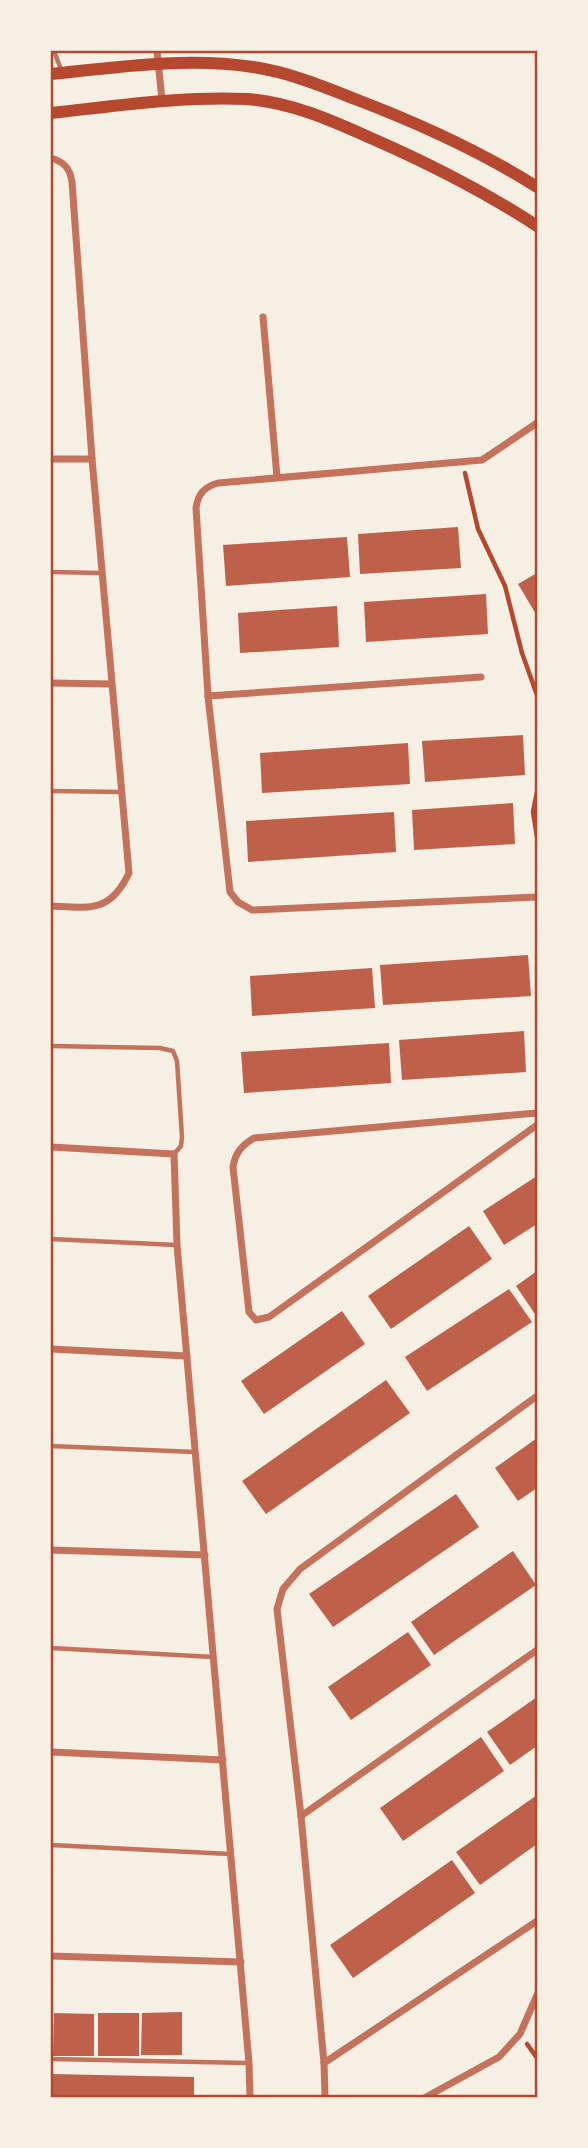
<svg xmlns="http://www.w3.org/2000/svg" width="588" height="2148" viewBox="0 0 588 2148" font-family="Literata,serif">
<rect width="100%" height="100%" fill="#f6efe4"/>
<g fill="#bf614a">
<polygon points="458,527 461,568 360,574 358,534"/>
<polygon points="347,537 350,577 226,586 223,545"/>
<polygon points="537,573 537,616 518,584"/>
<polygon points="486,594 488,634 366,642 364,602"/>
<polygon points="337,606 339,647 240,653 238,613"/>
<polygon points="523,735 525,775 425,782 422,741"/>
<polygon points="408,743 410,784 262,793 260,753"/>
<polygon points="513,803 515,844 414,850 412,810"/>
<polygon points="394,812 396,852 248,862 246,821"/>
<polygon points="528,955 531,996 383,1005 380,965"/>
<polygon points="372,968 375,1008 252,1016 250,976"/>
<polygon points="524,1031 526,1072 402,1080 399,1040"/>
<polygon points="389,1043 391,1083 244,1093 241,1052"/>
<polygon points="537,1176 537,1224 504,1245 483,1211"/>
<polygon points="469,1226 492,1259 391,1329 368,1296"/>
<polygon points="537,1271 537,1317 516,1286"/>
<polygon points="509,1289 532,1322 427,1391 405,1357"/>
<polygon points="342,1311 365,1344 264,1414 241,1381"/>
<polygon points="386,1380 410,1413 266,1514 242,1481"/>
<polygon points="537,1438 537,1488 518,1501 495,1468"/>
<polygon points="456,1494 479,1527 333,1627 309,1594"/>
<polygon points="513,1551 536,1585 434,1655 411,1622"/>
<polygon points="408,1632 431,1665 351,1720 328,1687"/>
<polygon points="537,1697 537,1746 510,1765 487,1732"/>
<polygon points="481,1737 504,1771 403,1841 380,1808"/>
<polygon points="537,1795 537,1844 480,1885 456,1852"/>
<polygon points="452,1860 475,1893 353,1978 330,1945"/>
<polygon points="182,2012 182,2055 141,2055 142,2013"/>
<polygon points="54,2013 94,2014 94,2056 53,2056"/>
<rect x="98" y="2013" width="41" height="43"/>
<polygon points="51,2074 194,2077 194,2097 51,2097"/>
</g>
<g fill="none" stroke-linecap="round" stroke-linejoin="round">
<g stroke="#b5482f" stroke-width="4.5">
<polyline points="465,473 478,529 505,586 522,653 537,695"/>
<polyline points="537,792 533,812 537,837"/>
<polyline points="527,2044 537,2058"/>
</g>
<g stroke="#c5725c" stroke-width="4.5">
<polyline points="54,51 62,72"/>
<polyline points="51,572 101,573"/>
<polyline points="51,791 121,792"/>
<polyline points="51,1046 160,1048 173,1051 177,1061 182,1137 181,1146 174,1154"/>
<polyline points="51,1239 176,1245"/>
<polyline points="51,1446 195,1452"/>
<polyline points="51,1648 213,1657"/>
<polyline points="51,1845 230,1854"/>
<polyline points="51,2059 248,2063"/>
</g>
<g stroke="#c5725c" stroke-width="7">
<polyline points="157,51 162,100"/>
<path d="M51,158C64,162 70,168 72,182L92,459L129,873C110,913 90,908 51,906"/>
<polyline points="263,317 277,477"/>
<path d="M537,423L482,460L218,483C204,487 198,494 196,508L208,696L230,892L238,902L252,910L537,897"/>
<polyline points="51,459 92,459"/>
<polyline points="51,683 111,684"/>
<polyline points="208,696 481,677"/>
<path d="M537,1113L254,1138C242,1145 235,1153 233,1167L249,1312L256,1320L269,1317L537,1125"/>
<polyline points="51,1147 174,1154 177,1245 249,2063 250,2097"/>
<polyline points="51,1349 187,1356"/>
<polyline points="51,1550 205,1555"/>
<polyline points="51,1752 223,1760"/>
<polyline points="301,1816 537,1650"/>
<polyline points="51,1956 241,1962"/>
<polyline points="324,2063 537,1921"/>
<polyline points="325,2097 324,2063 301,1816 277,1609 283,1589 300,1569 537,1396"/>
<polyline points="426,2097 499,2057 520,2034 537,1995"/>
</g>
<g stroke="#b5482f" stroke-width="12">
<path d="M51,74C118,67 186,57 253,67C288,72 322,86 355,99C418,123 480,151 537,187"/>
<path d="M51,113C116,106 181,96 247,99C291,102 333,121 373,139C430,164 485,192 537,226"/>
</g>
</g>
<rect width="588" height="2148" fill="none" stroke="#f6efe4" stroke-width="105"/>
<rect x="52" y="52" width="484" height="2044" fill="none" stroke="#b5482f" stroke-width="2.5"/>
</svg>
